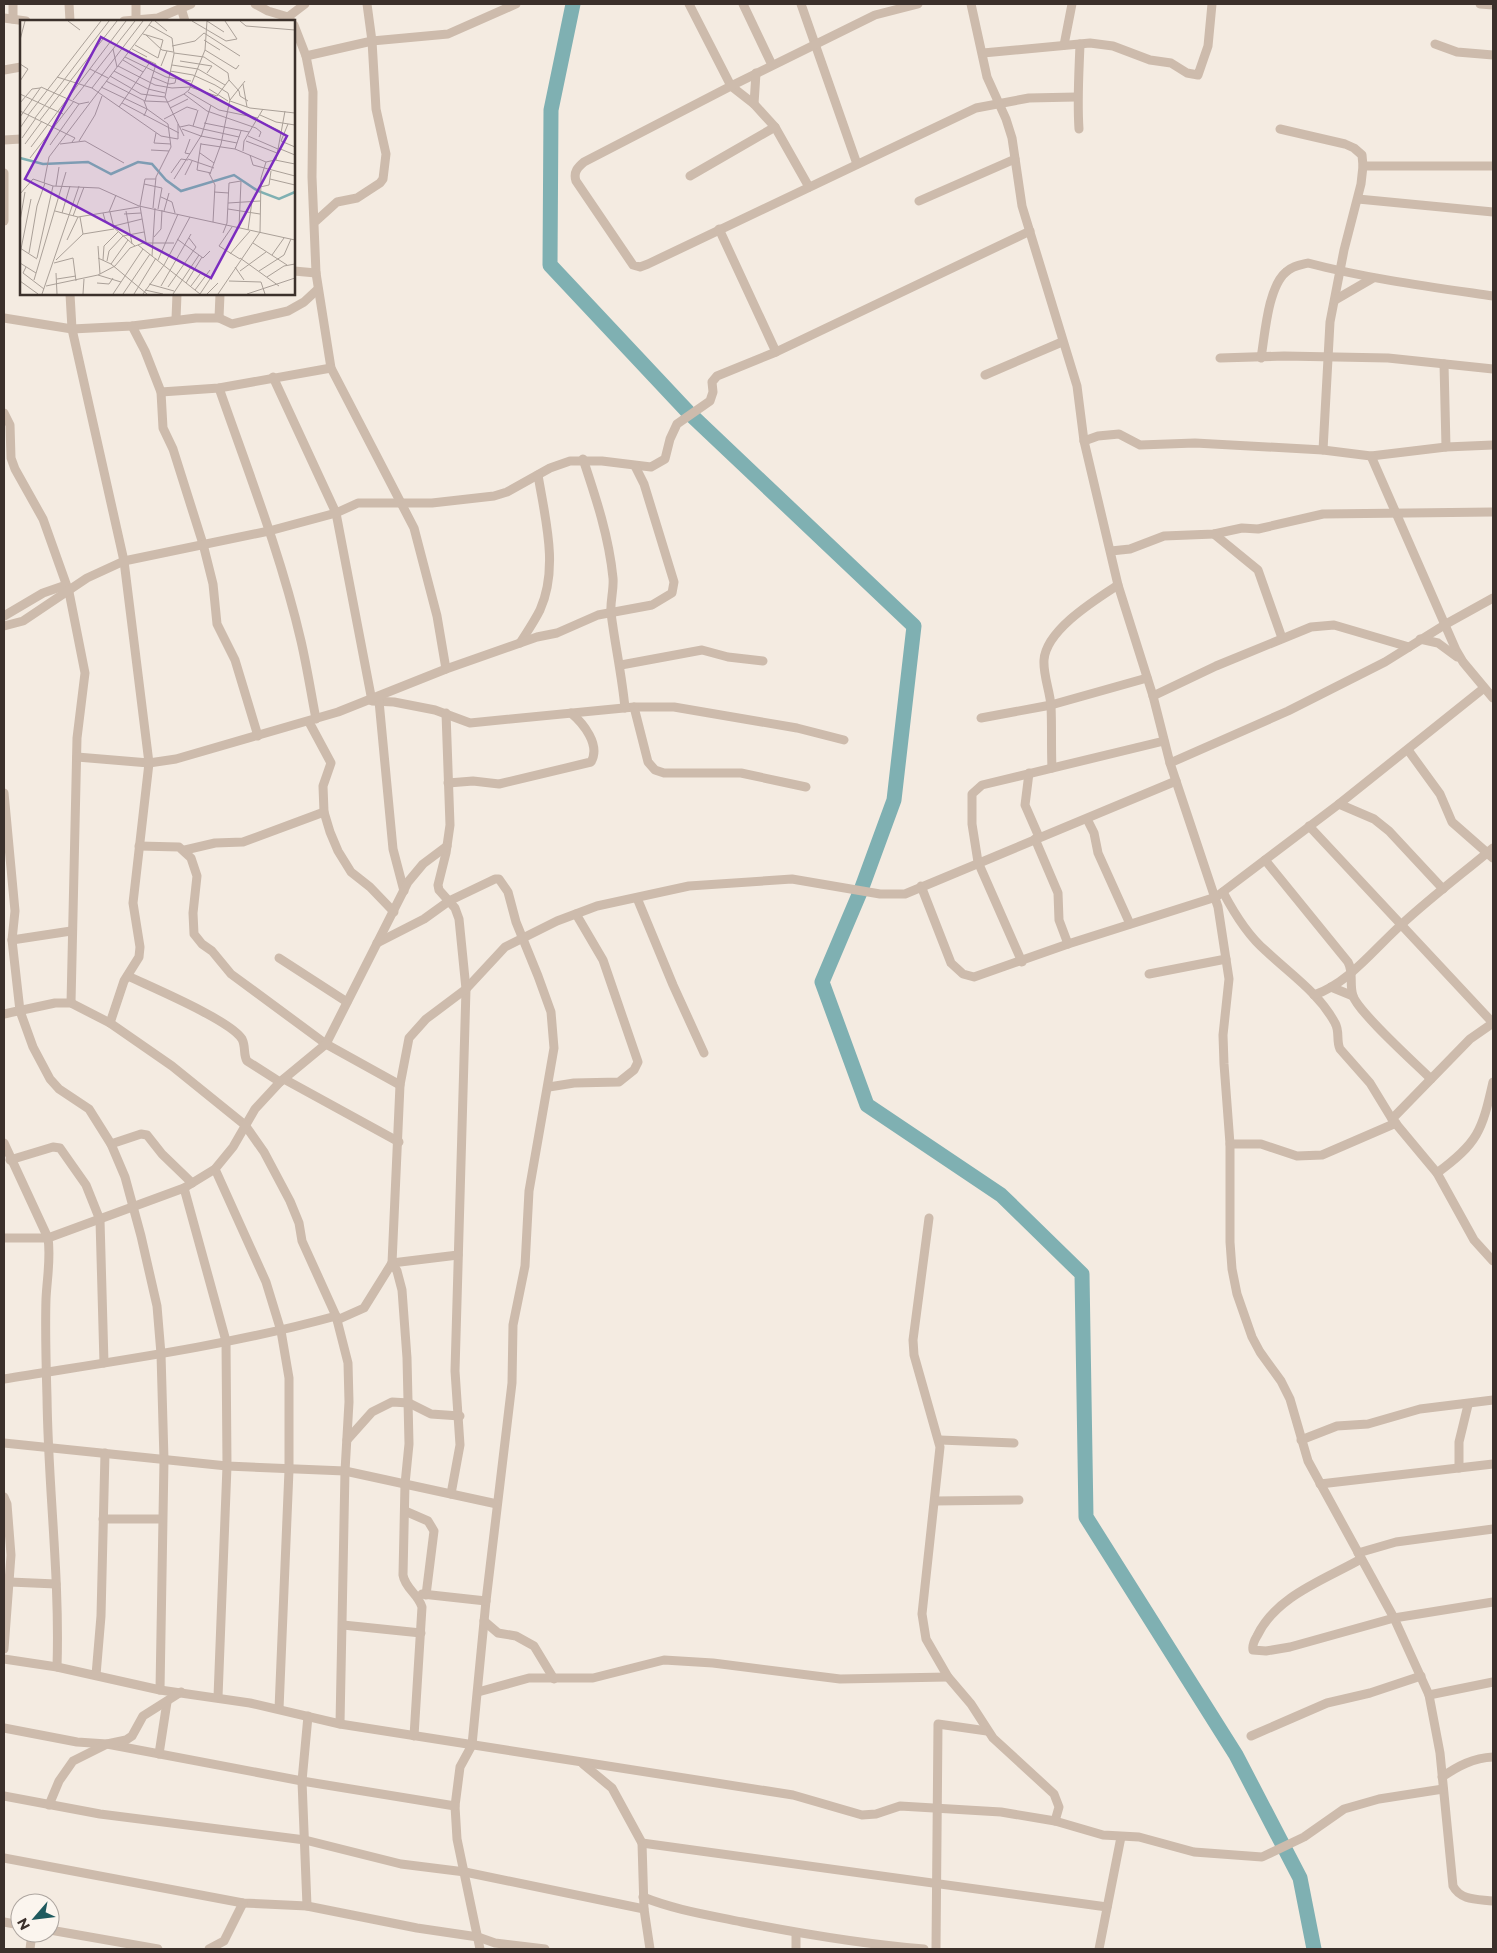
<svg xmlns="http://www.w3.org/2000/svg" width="1497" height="1953" viewBox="0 0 1497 1953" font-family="Montserrat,sans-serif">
<rect width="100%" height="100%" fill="#f4ebe1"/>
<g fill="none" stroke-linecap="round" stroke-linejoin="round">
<polyline stroke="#7fb0b2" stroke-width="15" points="573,4 551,110 550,265 688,412 914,626 894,800 861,890 822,982 867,1105 1001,1195 1082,1274 1086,1517 1236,1755 1300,1878 1314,1949"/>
<g stroke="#cdbbac" stroke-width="9">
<polyline points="13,4 13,19"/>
<polyline points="69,4 70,21"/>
<polyline points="136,4 136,21"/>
<polyline points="255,4 268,11 288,17 291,21"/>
<polyline points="689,4 731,86 754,104 775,127 809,187"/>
<polyline points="743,4 772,65"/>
<polyline points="801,4 857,164"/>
<path d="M918,4L875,15L731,86L584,162C578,167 573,172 576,181L633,265L640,267L648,264L976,108L1029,98L1076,97"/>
<path d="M971,4L987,77L1006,119L1012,138L1022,206L1077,386L1084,441L1118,585L1153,696L1170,763L1218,907L1229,979L1223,1035L1224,1064L1230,1144V1242L1232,1269L1237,1294L1252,1337L1260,1352L1281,1381L1290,1399L1308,1461L1394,1618L1429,1695L1440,1753L1453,1886C1461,1901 1478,1899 1493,1901"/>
<polyline points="1480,4 1493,5"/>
<polyline points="181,8 185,21"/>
<polyline points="288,17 305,4"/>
<polyline points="4,18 26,21"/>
<polyline points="124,21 158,18 191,4"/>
<polyline points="294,25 306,56 313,92 312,177 316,273 331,368 414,528 437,616 446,669"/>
<polyline points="1435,44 1457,52 1493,55"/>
<polyline points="1064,45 1072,4"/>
<polyline points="983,53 1090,43 1113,46 1150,60 1171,63 1187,73 1198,75 1208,46 1212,4"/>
<polyline points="306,56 372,41 448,34 516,4"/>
<polyline points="4,70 21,67"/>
<polyline points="754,104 756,73"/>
<path d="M1079,129C1077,100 1079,73 1080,44"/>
<polyline points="1280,129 1345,144 1354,148 1362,155 1363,166 1361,184 1344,250 1330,322 1323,450"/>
<polyline points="4,140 21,139"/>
<polyline points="1363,166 1493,166"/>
<polyline points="4,173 4,221"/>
<polyline points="690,176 775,127"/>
<polyline points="1358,199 1493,212"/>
<polyline points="919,201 1015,159"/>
<polyline points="316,221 337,202 357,198 380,183 383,179 386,154 376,109 372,41 367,4"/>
<polyline points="719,229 776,352"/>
<polyline points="294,271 316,273"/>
<polyline points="70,294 72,329 124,561 149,763 133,903 140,947 139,957 124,981 110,1023"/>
<polyline points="1335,300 1373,278"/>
<polyline points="4,318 72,329 132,326 196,318 219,318 232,324 288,311 304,302 318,289"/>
<polyline points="219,318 220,294"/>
<polyline points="176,319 177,294"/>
<polyline points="132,326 145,351 161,392 163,428 173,449 203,544 213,584 217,624 235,660 258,736"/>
<polyline points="1220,358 1284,356 1388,358 1493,369"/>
<path d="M1261,358C1265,334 1268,287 1286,272C1292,266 1300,265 1308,263C1369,279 1431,287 1493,296"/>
<polyline points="1444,364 1446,447"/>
<polyline points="985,375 1062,342"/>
<polyline points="273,377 336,513 372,701 394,702 435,710 470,723 634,707 674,707 797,728 844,740"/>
<path d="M219,388C248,471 281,555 301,641C307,667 311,693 316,719"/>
<polyline points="161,392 219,388 331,368"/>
<polyline points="4,413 10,425 11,458 15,469 43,519 69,592 85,673 77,738 71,1003"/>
<polyline points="1084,441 1098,436 1119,434 1140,445 1195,443 1323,450 1371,456 1446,447 1493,445"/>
<polyline points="1371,456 1456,650 1463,662 1493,698"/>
<path d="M583,459C596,498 609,537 613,578C614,590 610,601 611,613C615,645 622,676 625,708"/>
<polyline points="1214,534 1258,570 1282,638"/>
<polyline points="1111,551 1130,549 1164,536 1214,534 1242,528 1258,529 1323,514 1493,512"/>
<polyline points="4,616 43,593 66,585"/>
<polyline points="4,626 23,621 87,578 124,561 269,531 336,513 358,503 432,503 494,496 507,492 550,468 570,461 602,461 651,467 665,459 670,439 677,424 710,401 713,392 712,382 717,376 776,352 1030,231"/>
<polyline points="1420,639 1438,643 1457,657"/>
<path d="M520,643C527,632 534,622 540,610C559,568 545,518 538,475"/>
<polyline points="621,665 702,650 728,657 763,661"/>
<polyline points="1153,696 1216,666 1311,627 1334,625 1409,647"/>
<polyline points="379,701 393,849 404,891"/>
<polyline points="634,707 648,762 655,770 664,773 741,773 806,787"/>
<polyline points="446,713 450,825 446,853 438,885 439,890 455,908 459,919 466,989 455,1371 460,1445 451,1494"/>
<polyline points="981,718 1051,705 1147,678"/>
<polyline points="309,722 331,763 323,786 324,812 330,832 338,851 351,872 370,887 394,912"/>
<polyline points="1408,750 1440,794 1452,822 1493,858"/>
<polyline points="77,757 149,763 176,759 338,712 446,669 537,637 557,633 598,615 652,605 672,593 674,582 644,484 635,466"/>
<polyline points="1170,763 1288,711 1385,662 1446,624 1493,598"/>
<path d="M1052,768C1051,747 1052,726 1051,706C1050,691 1043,675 1044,660C1046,630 1095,600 1118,585"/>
<polyline points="1029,773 1025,805 1039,837"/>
<path d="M448,783L473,781L499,784L591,762C601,745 583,723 571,713"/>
<polyline points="4,793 15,911 12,940 20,1011 33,1047 50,1079 59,1089 89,1109 111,1144 125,1177 141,1236 157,1306 161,1354 164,1460 160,1690"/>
<polyline points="1339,804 1374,819 1389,831 1443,889"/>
<polyline points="1087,819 1094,833 1098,853 1130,924"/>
<polyline points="1309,826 1493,1023"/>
<polyline points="1035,839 1058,893 1059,920 1068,944"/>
<polyline points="139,846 179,847 191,858 197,876 193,913 194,934 202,944 212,951 231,974 326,1044 400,1085"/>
<polyline points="185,850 215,843 243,842 324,812"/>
<path d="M1265,860L1348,962C1354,973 1349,984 1353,996C1359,1013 1415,1063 1431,1079"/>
<polyline points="921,886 951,963 963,974 974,977 1068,944 1216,897 1339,804 1484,688"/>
<path d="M1223,892C1234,913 1247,935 1266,951C1290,974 1319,993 1335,1023C1340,1031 1336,1041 1340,1049L1370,1083L1392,1119L1437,1173L1474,1240L1493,1261"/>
<polyline points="637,898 673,985 704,1053"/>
<polyline points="12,940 71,931"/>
<polyline points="377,943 424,919 449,901 495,879 499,879 508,892 516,922 538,976 551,1012 554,1048 529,1191 525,1266 513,1325 512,1383 486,1601 472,1745 460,1767 455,1806 457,1839 480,1949"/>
<polyline points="279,958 347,1002"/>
<polyline points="1022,962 978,862 972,824 972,794 982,785 1164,741"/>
<polyline points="1149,974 1226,959"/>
<path d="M128,976C151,987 230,1020 242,1039C246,1047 243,1054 247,1061L280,1082"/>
<polyline points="1331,987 1353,996"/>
<path d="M1314,995C1349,983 1374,949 1401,925C1430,898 1462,874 1493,848"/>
<polyline points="4,1014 55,1003 71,1003 110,1023 172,1066 245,1125 264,1152 290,1201 299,1223 302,1241 336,1316 348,1363 349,1402 345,1471 340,1724"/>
<polyline points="284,1079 399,1142"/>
<polyline points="549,1087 574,1083 619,1082 634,1070 638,1062 603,960 576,914"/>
<polyline points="1392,1119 1470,1039 1493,1023"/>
<path d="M4,1143L48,1238C51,1258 47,1278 46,1299C45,1331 46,1364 47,1397C48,1487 60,1577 57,1667"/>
<polyline points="111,1144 141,1134 147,1135 162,1154 192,1183"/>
<polyline points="1230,1144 1261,1144 1297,1156 1322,1155 1396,1123"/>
<polyline points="10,1160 53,1147 60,1148 86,1185 100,1220 104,1363"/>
<polyline points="215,1169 266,1282 281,1331 289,1378 289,1470 279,1709"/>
<path d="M1437,1173C1478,1143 1482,1131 1493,1082"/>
<polyline points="184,1188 226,1341 227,1466 218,1697"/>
<polyline points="929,1218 913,1340 914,1355 940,1447 922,1614 926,1639 948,1677 971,1704 993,1738 1054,1794 1059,1807 1055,1821"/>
<polyline points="4,1238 48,1238 184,1188 215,1169 233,1147 255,1109 280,1082 326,1044 408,882 423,864 447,846"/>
<polyline points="337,1320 364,1308 392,1263 458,1255"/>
<path d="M4,1379C115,1361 227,1346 336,1316"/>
<polyline points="347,1440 372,1412 392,1402 409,1403 431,1414 460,1416"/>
<polyline points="940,1440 1014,1443"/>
<polyline points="1301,1440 1337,1426 1368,1424 1420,1409 1493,1400"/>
<polyline points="4,1443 227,1466 345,1471 497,1504"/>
<polyline points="1459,1468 1459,1442 1468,1405"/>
<polyline points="1320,1484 1493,1464"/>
<polyline points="4,1497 7,1504 11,1555 4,1649"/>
<polyline points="935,1501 1019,1500"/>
<polyline points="405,1511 428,1521 434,1531 426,1595"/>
<polyline points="103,1519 162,1519"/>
<polyline points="1358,1553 1396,1542 1493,1529"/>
<path d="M1361,1559C1324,1580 1276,1596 1257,1636C1254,1641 1252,1645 1253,1650L1266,1651L1290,1647L1394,1618L1493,1602"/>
<polyline points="10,1582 56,1584"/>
<polyline points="422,1594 486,1601"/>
<polyline points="484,1621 498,1633 516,1636 534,1646 554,1679"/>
<polyline points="343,1625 421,1633"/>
<polyline points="4,1659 57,1667 160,1690 250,1703 340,1724 793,1795 862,1815 876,1814 900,1806 1001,1812 1055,1821 1103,1835 1139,1837 1194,1852 1262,1857 1304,1837 1344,1809 1379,1799 1443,1789"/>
<polyline points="96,1675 101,1616 105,1453"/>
<polyline points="478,1692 529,1678 593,1678 664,1660 713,1663 840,1679 948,1677"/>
<polyline points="1429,1695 1493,1682"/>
<polyline points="4,1728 77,1742 107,1744 302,1781 455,1806"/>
<path d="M414,1736L422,1607C418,1594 405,1588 403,1575L405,1484L409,1444L407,1358L402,1290L397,1271L392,1263L400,1085L409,1038L426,1019L466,989L505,947L557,921L597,906L689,886L792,879L880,894H905L1176,781"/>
<polyline points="1251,1736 1327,1703 1370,1693 1421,1676"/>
<polyline points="159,1754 167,1702"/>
<polyline points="583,1764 612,1788 642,1843 644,1909 650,1949"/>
<path d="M1442,1777C1458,1766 1473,1758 1493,1757"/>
<polyline points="4,1796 100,1814 305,1840 401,1864 465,1872 644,1909"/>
<polyline points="49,1805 59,1781 73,1761 107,1744 126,1740 132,1736 143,1716 181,1692"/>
<polyline points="642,1843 1107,1907"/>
<polyline points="4,1858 243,1903 307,1906 417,1928 478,1937 495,1943 545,1949"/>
<path d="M643,1897C675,1910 709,1915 742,1922C803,1934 862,1944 924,1949"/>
<polyline points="307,1906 302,1781 308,1716"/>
<polyline points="4,1922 20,1925"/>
<polyline points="50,1930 158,1949"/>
<polyline points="30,1949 32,1933"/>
<polyline points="209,1949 224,1941 243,1903"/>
<polyline points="796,1949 796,1933"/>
<polyline points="936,1949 938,1724 987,1731"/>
<polyline points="1099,1949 1121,1837"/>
</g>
</g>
<g transform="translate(20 20)">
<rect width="275" height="275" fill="#f4ebe1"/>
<path fill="none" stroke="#7fb0b2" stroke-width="2.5" d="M0,138L23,144L68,142L91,154L118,142L132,144L146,160L161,171L214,155L238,171L259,179L275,172"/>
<path fill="none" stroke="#aaa098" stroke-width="1" d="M48,1L60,10M135,1L147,11M172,1L206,21L217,19L205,1M187,1L204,12M220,1L226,6L275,10M129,5L152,18L154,34L145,77L164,116M126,15L142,30L153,32M0,20L5,1M184,20L200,30M115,25L138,38L143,20L123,14M152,26L175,21L184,13L220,36M93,29L97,47M112,29L127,37M185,30L216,49L219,45M109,32L136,44L125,81M154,33L184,37L208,53L209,60L197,76M105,37L146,57L171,61M103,40L123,52M160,41L192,46L187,53M0,44L8,49L0,61M152,45L178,49L205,65M98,46L135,65L152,68L170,67L197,76M141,46L147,31M70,49L88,58M94,51L128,69L145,73M150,51L173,55L195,65L208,73L210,80M90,56L121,74L145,77M37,57L72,68L141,116L158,119V104M132,57L149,64L155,63L156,58M209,60L219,71L220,76L228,81M86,61L125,81L148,82L164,74L169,70L185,30L187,1M223,64L227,87M81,67L127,89L148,104L151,127L136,157L133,188M72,68L123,1M189,69L208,81M168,72L199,90L238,98M0,74L43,94M164,74L187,91L236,108L241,112L239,117M53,80L115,1M210,80L225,61M124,81L127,89L124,96M210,81L230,88L275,93M0,83L12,69L20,68M102,83L159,113M99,87L130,42M150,88L168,79M0,91L55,118L52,122M8,95L81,1M240,95L256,102L275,105M0,97L21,67L59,84L69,82M15,98L89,1M144,99L167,87L177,90M20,100L97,1M237,100L260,111M184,103L229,112M173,106L178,90M160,107L169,105L183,109M0,108L9,95M162,109L181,116M183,109L219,117M136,113L134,123L151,124M228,116L258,129M181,117L191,85M2,118L16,98M170,119L165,133L170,134M59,121L75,95L82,76M226,121L257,133M261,121L268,104M261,121L275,127M181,123L177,150L191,153M5,124L22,101M40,124L65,121L104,143M181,124L215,129L246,142L255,140L275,144M30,125L59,84M11,127L106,1M258,128L275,135M215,129L221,111M131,130L149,131M223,131L224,121L243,89M180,133L194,143M230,135L233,145L275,156M10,138L54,81M168,139L194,148M256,140L265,91M151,153L161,139L168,140M189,153L195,165L193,202M190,154L201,124L210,79M165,155L172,141M154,159L181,116L217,123M250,159L275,165M24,163L29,137L132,1M124,164L142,168L138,189M36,166L39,147M240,167L249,165L251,151M194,172L209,173M0,174L13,159L33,166L79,168L119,186L275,220M141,177L152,182L155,193M208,183L240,181M208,189L240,194M35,191L58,197L119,187M106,191L112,224M144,191L149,173M89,192L96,175M90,192L94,208M42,193L50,166M83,193L85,200L115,226M104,194L121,193M53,196L64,167M60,197L63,214M0,201L5,172M94,206L122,199M212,207L199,226L220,239M228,210L232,181M203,213L207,203L209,163L221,161L219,208M134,217L141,209L142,190M157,219L183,238L190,231M47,220L58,197M126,222L120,186L125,159H136M233,223L267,245M118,225L180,274M78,226L80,254M0,228L17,239M9,233L17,186L25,163M0,234L11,179M210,234L230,211M252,235L264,218M132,236L135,188M17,238L33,166M78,238L91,244L127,274M220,238L259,266M36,240L63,214L94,209M83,240L84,226L98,212M138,240L158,194M87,241L89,231L103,216L124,212M0,243L16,253M34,243L53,238L56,261M91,244L108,220M6,247L3,253L24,269M215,247L224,260M220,251L246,232M239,251L264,235L271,219M36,253L37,274M78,255L101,262M247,257L264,246L275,244M37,259L56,256M14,260L46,152M0,261L18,274M209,261L241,262L245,274M77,263L89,264L93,258M166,263L182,237M129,264L154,271M26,266L78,255L95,246L110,228L123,223H154M141,266L171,214M171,266L180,254M148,267L176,227L169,218M125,270L143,274M175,270L190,250M22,274L59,166M63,274L64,259M93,274L123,229M103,274L130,234M114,274L136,238M123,274L144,245L170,197M153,274L179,235M180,274L192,256M187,274L198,263M198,274L240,212L241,158L246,142M227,274L275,258"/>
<path fill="#7b2cbf" fill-opacity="0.15" stroke="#7b2cbf" stroke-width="2.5" d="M81,17L267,116L191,258L5,159Z"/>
<rect width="275" height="275" fill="none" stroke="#3b302b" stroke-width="2.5"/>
</g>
<rect width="1497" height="1953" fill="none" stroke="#3b302b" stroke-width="10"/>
<g transform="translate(35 1918) rotate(242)"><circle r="24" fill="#fbf5ee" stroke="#aea6a0"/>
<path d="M0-4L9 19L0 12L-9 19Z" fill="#1f5a5e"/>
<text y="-8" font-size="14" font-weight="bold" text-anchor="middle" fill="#3b302b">N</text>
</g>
</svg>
